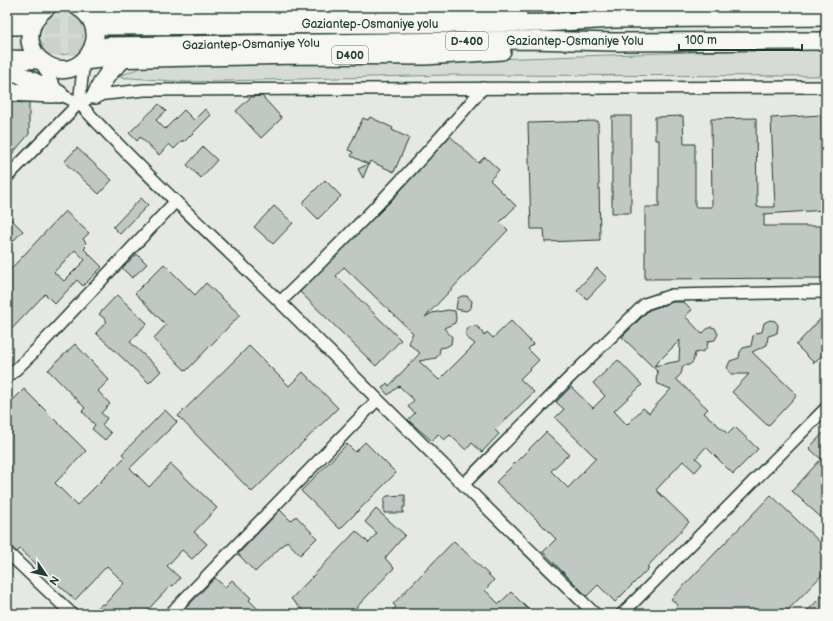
<svg xmlns="http://www.w3.org/2000/svg" width="833" height="621" viewBox="0 0 833 621" font-family="'Balsamiq Sans',sans-serif">
<rect width="100%" height="100%" fill="#f6f6f2"/>
<filter id="ink" filterUnits="userSpaceOnUse"><feTurbulence type="fractalNoise" baseFrequency=".025" numOctaves="2"/><feDisplacementMap in="SourceGraphic" scale="8" xChannelSelector="R" yChannelSelector="G"/><feConvolveMatrix kernelMatrix="1 2 1 2 8 2 1 2 1" color-interpolation-filters="sRGB"/></filter>
<g filter="url(#ink)">
<rect fill="#e6e8e4" x="7" y="7" width="819" height="607"/>
<g fill="#d6dbd6" stroke="#7a8c85">
<circle cx="61" cy="33" r="22"/>
<polygon points="777,49 826,49 826,76 448,75 188,82 117,77 145,66 468,60"/>
</g>
<g fill="#c1c8c3" stroke="#1f3d34" fill-rule="evenodd">
<polygon points="262,96 282,118 261,138 236,111 251,97"/>
<polygon points="7,102 29,103 29,134 7,160"/>
<polygon points="159,104 166,111 156,120 165,129 184,110 194,120 205,109 211,115 184,142 183,140 174,149 169,144 159,155 140,137 137,141 129,133"/>
<polygon points="821,115 826,210 764,214 764,226 826,226 826,278 645,279 645,207 659,207 659,140 655,140 655,117 683,116 684,144 695,144 695,207 712,207 711,119 756,118 757,207 775,207 771,118"/>
<rect x="612" y="116" width="19" height="97"/>
<polygon points="370,117 393,128 392,130 409,138 394,172 370,161 363,178 358,169 368,164 351,156 353,152 348,150 363,118 368,120"/>
<polygon points="598,121 600,240 545,242 544,229 531,229 528,123"/>
<polygon points="450,136 478,163 485,157 499,170 490,180 516,206 500,222 508,230 425,317 432,313 448,310 455,311 456,318 455,323 444,328 452,337 451,344 446,347 440,348 439,354 436,358 419,361 439,380 475,344 466,337 466,332 469,327 476,326 480,329 484,336 487,332 493,338 511,321 533,344 528,349 539,360 520,379 534,392 495,430 499,434 482,452 472,443 466,450 450,435 444,440 438,434 432,441 408,420 415,413 408,407 414,400 399,386 388,395 382,388 387,383 389,386 420,353 410,345 409,341 413,333 344,267 336,276 401,340 376,366 300,292 390,202"/>
<polygon points="203,147 217,160 201,178 187,165"/>
<polygon points="77,148 112,180 99,194 64,162"/>
<polygon points="325,180 341,196 318,219 302,203"/>
<polygon points="141,198 148,205 120,234 113,227"/>
<polygon points="274,206 293,223 273,244 254,227"/>
<path d="M65,211L89,233L83,239L86,242L84,245L86,247L84,249L102,267L83,286L77,280L55,304L45,294L7,334V273ZM75,250L85,260L64,281L54,272Z"/>
<polygon points="7,215 23,231 7,247"/>
<polygon points="137,254 147,264 132,278 122,268"/>
<polygon points="164,264 195,295 206,283 240,315 186,371 153,339 166,325 135,293"/>
<polygon points="597,268 607,278 587,299 577,290"/>
<polygon points="117,295 147,323 130,342 161,371 149,383 96,333 107,321 99,314"/>
<polygon points="462,296 467,296 472,301 471,308 466,311 456,309 457,302 458,298"/>
<path d="M673,302H684L692,310L685,316L702,334L707,329L711,327L715,328L718,334L715,340L708,341L707,347L704,351L695,353L693,362L689,365L683,366L681,374L676,379L708,409L704,413L728,434L735,427L758,449L733,474L706,447L696,458L702,464L695,472L683,461L656,490L689,522L647,567L649,568L615,602L598,585L587,596L543,552L556,539L520,503L519,504L496,482L546,432L569,454L551,471L568,488L596,458L555,418L564,409L556,402L571,387L593,408L605,396L593,383L618,360L642,385L614,411L627,425L643,408L649,413L671,389L658,384L656,379L658,372L622,337L649,310ZM680,340L679,361L654,366Z"/>
<polygon points="826,313 826,360 821,356 814,363 796,345"/>
<polygon points="770,320 775,321 778,325 777,333 772,335 768,336 767,345 752,352 797,395 768,426 732,392 749,374 731,374 727,368 730,361 739,358 740,352 743,348 751,346 753,336 756,333 762,332 764,323"/>
<polygon points="75,344 109,380 98,391 110,404 101,413 107,418 102,425 111,433 105,440 92,429 95,425 82,411 85,408 48,370"/>
<polygon points="249,346 289,386 303,372 338,408 252,492 178,416"/>
<polygon points="24,389 86,451 55,483 77,505 125,457 122,454 165,410 177,422 130,468 149,487 171,464 217,508 194,532 207,544 192,559 182,550 167,566 180,578 173,586 171,585 144,614 91,614 102,604 104,605 124,583 107,566 75,600 20,549 17,552 7,544 7,406"/>
<polygon points="826,430 826,522 792,491 821,459 809,448"/>
<polygon points="365,442 396,473 340,529 301,491 347,444 355,452"/>
<polygon points="405,495 405,507 403,507 403,513 384,513 384,499 387,496"/>
<polygon points="771,495 826,548 826,571 784,614 669,614 678,605 671,599"/>
<polygon points="376,509 405,535 385,558 394,568 350,614 307,614 291,599 356,531 369,543 377,533 365,522"/>
<polygon points="280,510 291,521 296,516 317,538 300,555 287,541 255,572 238,554"/>
<polygon points="454,541 494,580 485,590 499,604 511,592 533,614 389,614 396,607 393,604"/>
<polygon points="215,578 225,587 232,580 251,598 249,600 263,614 180,614"/>
<polygon points="822,596 826,599 826,614 804,614"/>
</g>
<g fill="none" stroke-linecap="round" stroke-linejoin="round">
<g stroke="#cbd1cc" stroke-width="17" stroke-dasharray="17 8" stroke-linecap="butt">
<polyline points="19,26 106,26"/>
<polyline points="19,47 107,46"/>
</g>
<g stroke="#1f3d34" stroke-width="14">
<g id="minor">
<polyline points="40,61 59,94 79,103 96,95 145,90 826,87"/>
<path d="M79,103C143,173 213,236 281,303C385,407 489,511 595,614"/>
<polyline points="7,177 79,103 84,61"/>
<path d="M280,302C351,234 420,163 483,88"/>
<polyline points="7,378 34,352 175,202"/>
<polyline points="464,484 566,381 645,304 672,295 826,292"/>
<polyline points="7,552 72,614"/>
<polyline points="170,614 377,400"/>
<polyline points="622,614 826,408"/>
</g>
</g>
<g stroke="#1f3d34" stroke-width="20">
<g id="highway">
<path d="M47,7C36,15 29,26 30,40C31,49 36,58 44,63C80,89 118,31 78,7"/>
<path d="M86,13C144,10 203,11 261,10C347,9 432,8 518,12"/>
<polyline points="7,14 41,11"/>
<polyline points="7,26 19,26"/>
<polyline points="106,26 543,23 614,19 826,17"/>
<polyline points="107,46 528,40 615,42 826,41"/>
<polyline points="7,59 39,60"/>
<polyline points="84,61 101,59 298,55 425,56 502,51"/>
<polyline points="7,70 19,74 59,94"/>
<polyline points="7,92 53,94"/>
<path d="M96,95C104,77 109,71 125,58"/>
</g>
</g>
<use href="#minor" stroke="#f6f6f2" stroke-width="11"/>
<use href="#highway" stroke="#f6f6f2" stroke-width="17"/>
</g>
</g>
<g text-anchor="middle" stroke-width="3.5" stroke-linejoin="round" paint-order="stroke">
<g fill="#f6f6f2" stroke="#60746d" stroke-width="1">
<rect x="446" y="32" width="42" height="18" rx="3"/>
<rect x="332" y="46" width="36" height="18" rx="3"/>
</g>
<g font-size="11" font-weight="bold" fill="#1f3d34">
<text x="467" y="45">D-400</text>
<text x="350" y="59">D400</text>
</g>
<g font-size="12" fill="#1f3d34" stroke="#f6f6f2">
<text x="370" y="28">Gaziantep-Osmaniye yolu</text>
<text x="575" y="45">Gaziantep-Osmaniye Yolu</text>
<text transform="translate(251 44) rotate(-1)" y="4">Gaziantep-Osmaniye Yolu</text>
</g>
</g>
<rect width="833" height="621" fill="none" stroke="#f6f6f2" stroke-width="24"/>
<rect x="12" y="12" width="809" height="597" fill="none" stroke="#1f3d34" stroke-width="1.5" filter="url(#ink)"/>
<g transform="translate(46 575) rotate(124)" stroke="#f6f6f2" stroke-width="3" paint-order="stroke">
<path d="M0-3L7 15L0 10L-7 15Z" fill="#1f3d34"/>
<text y="-6" font-size="11" font-weight="bold" text-anchor="middle" fill="#1f3d34">N</text>
</g>
<path d="M679 44v6h123v-6" fill="none" stroke="#1f3d34" stroke-width="2"/>
<text x="685" y="44" font-size="12" fill="#1f3d34" stroke="#f6f6f2" stroke-width="3" paint-order="stroke">100 m</text>
</svg>
